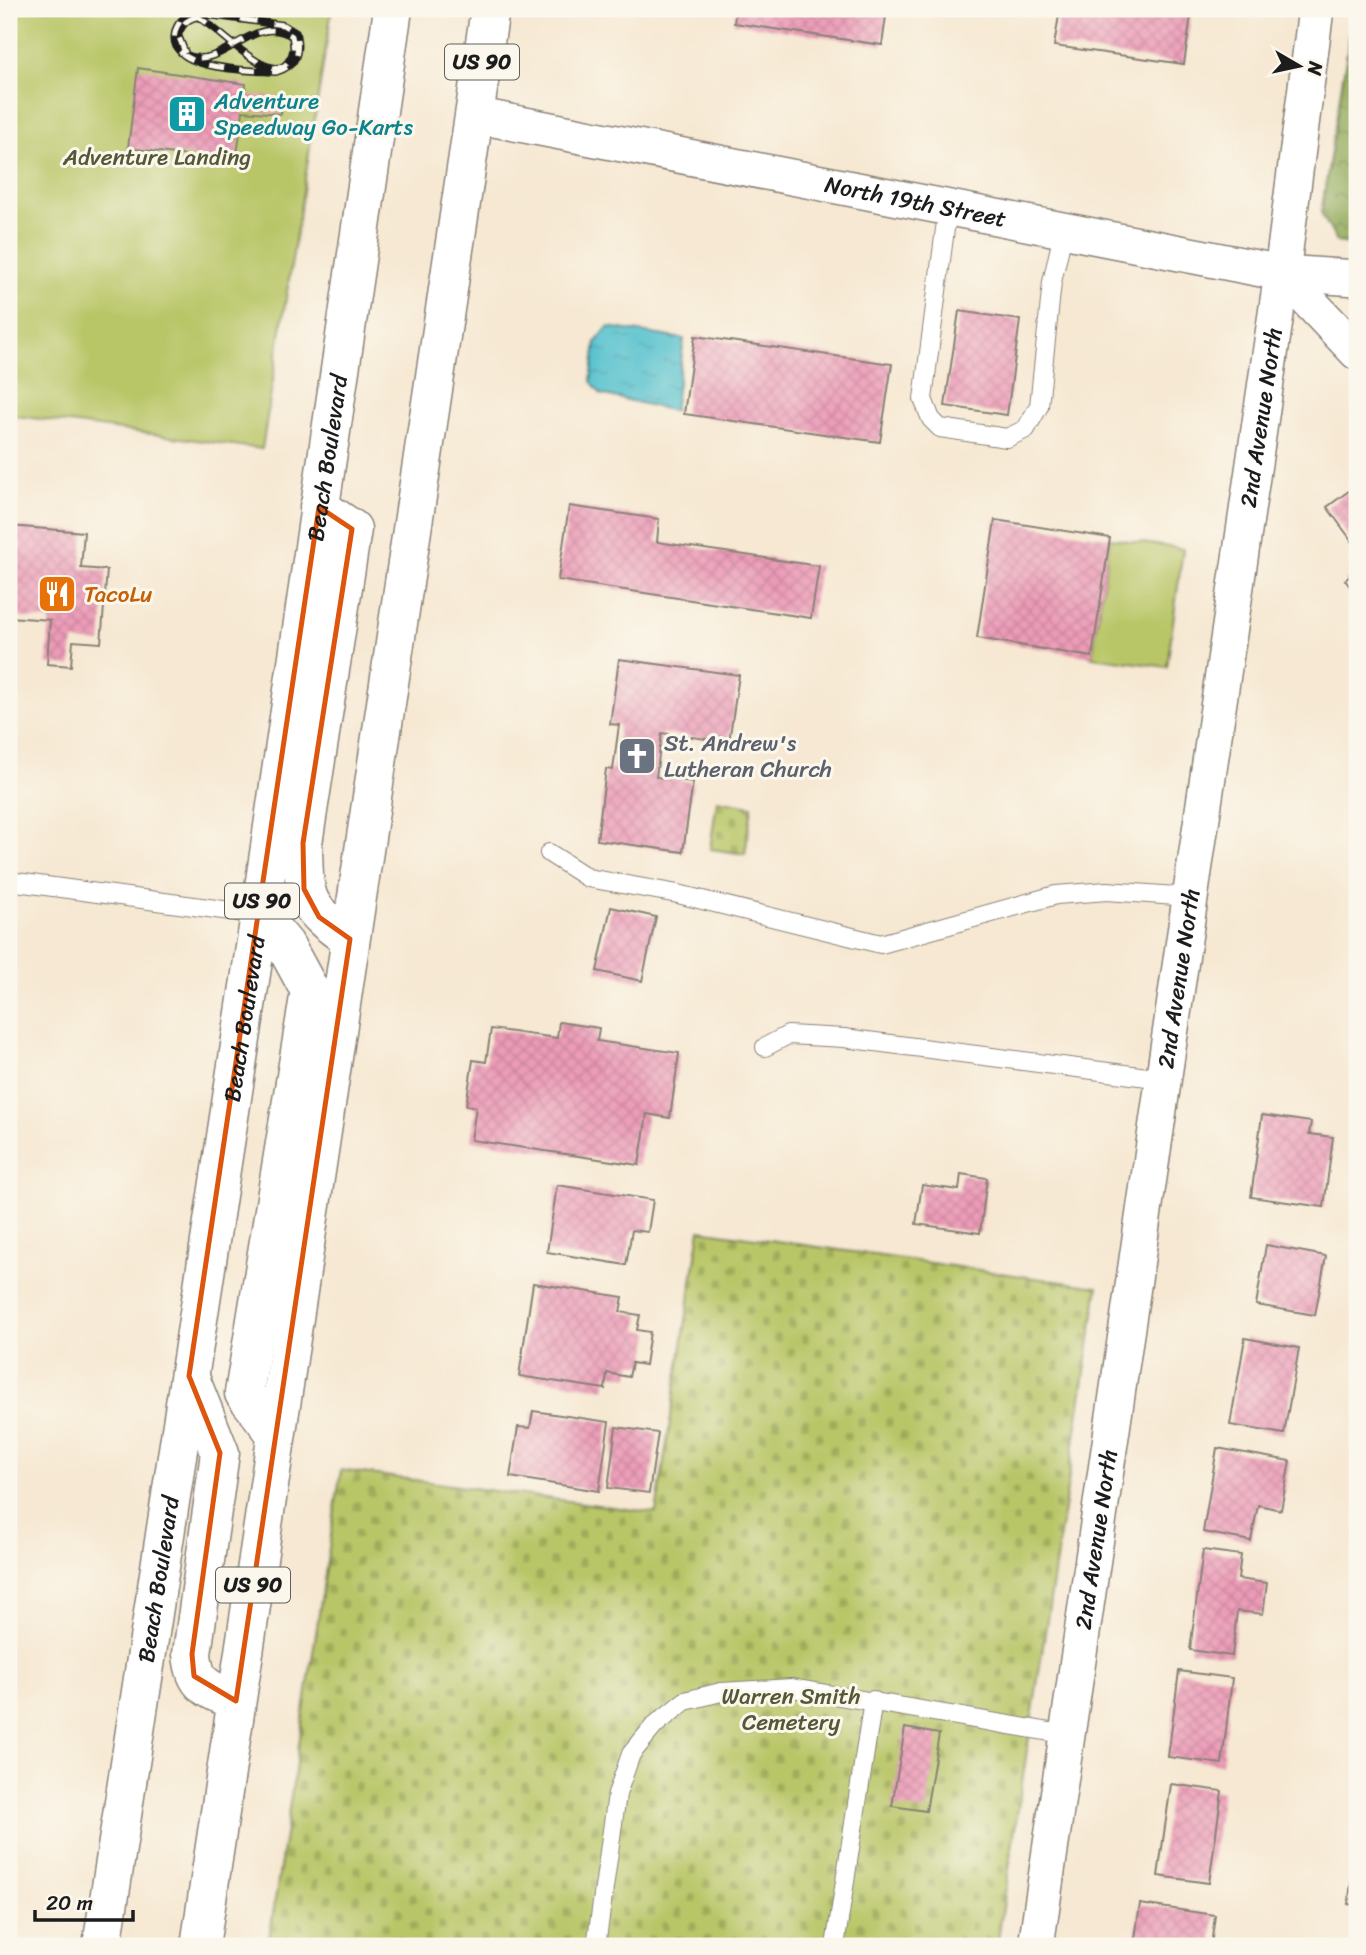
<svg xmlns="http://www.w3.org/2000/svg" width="1366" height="1955" viewBox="0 0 1366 1955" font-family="Sriracha,sans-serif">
<defs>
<pattern id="forest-crowns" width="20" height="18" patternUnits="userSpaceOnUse" patternTransform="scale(1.75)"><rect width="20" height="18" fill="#92ab5c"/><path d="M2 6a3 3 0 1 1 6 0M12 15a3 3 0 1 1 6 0" fill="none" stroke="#768a4b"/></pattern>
<pattern id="cemetery-stones" width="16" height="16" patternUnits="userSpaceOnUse" patternTransform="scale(1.75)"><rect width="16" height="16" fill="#b9c668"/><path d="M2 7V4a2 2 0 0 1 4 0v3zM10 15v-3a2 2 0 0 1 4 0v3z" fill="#9eaa5a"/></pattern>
<pattern id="water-ripples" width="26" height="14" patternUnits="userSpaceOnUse" patternTransform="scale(1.75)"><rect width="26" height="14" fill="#54c1ce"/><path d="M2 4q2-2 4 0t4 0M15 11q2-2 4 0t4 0" fill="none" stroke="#49a5b0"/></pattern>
<pattern id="building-cross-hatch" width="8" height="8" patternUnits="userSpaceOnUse" patternTransform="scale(1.75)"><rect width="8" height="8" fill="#ec9bb7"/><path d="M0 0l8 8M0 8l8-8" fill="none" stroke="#ca859d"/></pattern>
</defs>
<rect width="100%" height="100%" fill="#fbf7ec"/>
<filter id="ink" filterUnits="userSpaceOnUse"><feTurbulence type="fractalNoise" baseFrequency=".0143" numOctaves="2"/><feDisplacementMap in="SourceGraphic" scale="14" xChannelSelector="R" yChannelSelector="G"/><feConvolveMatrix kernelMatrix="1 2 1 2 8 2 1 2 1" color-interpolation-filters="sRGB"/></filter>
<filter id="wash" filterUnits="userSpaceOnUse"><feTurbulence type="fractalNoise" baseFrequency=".00686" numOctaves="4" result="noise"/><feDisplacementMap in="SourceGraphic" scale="28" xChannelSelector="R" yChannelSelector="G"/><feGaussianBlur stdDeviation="1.57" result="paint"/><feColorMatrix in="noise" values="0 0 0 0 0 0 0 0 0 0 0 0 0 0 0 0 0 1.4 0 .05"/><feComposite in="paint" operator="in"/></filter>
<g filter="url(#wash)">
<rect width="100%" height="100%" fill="#f6e8d2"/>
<g fill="#b9c668" stroke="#6a7142" stroke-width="2">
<polygon points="9,9 332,9 262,449 9,415"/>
<polygon points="1110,538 1183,549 1167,667 1092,657"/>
</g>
<polygon fill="url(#forest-crowns)" stroke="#57643c" stroke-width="2" points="1354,9 1357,9 1357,245 1337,242 1321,213"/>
<g fill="url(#cemetery-stones)" stroke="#6a7142" stroke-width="2">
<polygon points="717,800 752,806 745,854 710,849"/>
<polygon points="700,1230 1098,1287 997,1946 268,1946 341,1470 656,1513"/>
</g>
<polygon fill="url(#water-ripples)" stroke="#386e75" stroke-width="2" points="608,327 684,339 674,411 601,394 591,381 596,342"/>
<g id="blocks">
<g fill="url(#building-cross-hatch)">
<polygon points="736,9 887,9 882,45 734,23"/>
<polygon points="1060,9 1192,9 1184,64 1054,46"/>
<polygon points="138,68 246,84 245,95 283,97 281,114 243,111 236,162 128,148"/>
<polygon points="959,311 1020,320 1007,415 945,406"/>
<polygon points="695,336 892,364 880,442 684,414"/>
<polygon points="1357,485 1357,548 1327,507"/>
<polygon points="569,506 659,519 657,542 819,566 811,618 558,580"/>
<polygon points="995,520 1110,538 1092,657 977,638"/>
<polygon points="9,526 84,532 81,568 107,570 101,643 73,641 71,666 47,664 50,620 9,617"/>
<polygon points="1357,571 1357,596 1345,580"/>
<polygon points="619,659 739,675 729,742 662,733 656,777 693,782 683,852 597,840 606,769 613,770 619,725 610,724"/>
<polygon points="611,907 656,917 642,981 597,971"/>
<polygon points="559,1022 599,1028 597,1041 679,1053 670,1118 647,1114 639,1165 471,1140 476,1107 466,1105 473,1060 486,1062 491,1029 557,1038"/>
<polygon points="1262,1115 1311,1122 1309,1134 1333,1137 1324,1207 1251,1197"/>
<polygon points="961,1174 987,1178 980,1233 916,1224 922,1185 959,1190"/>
<polygon points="557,1185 653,1200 648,1232 632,1230 626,1265 547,1252"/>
<polygon points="1266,1245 1326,1256 1315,1315 1256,1305"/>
<polygon points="533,1283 623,1297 620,1312 640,1315 637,1330 650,1332 645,1365 632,1363 629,1377 607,1373 605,1389 519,1376"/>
<polygon points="1245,1338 1299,1348 1284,1434 1230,1425"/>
<polygon points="533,1411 609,1422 599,1491 510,1477 518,1427 530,1428"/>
<polygon points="616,1427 658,1433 649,1493 608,1488"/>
<polygon points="1217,1448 1290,1461 1281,1510 1258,1505 1251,1541 1203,1532"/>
<polygon points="1203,1550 1241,1555 1238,1579 1267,1583 1263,1614 1237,1611 1232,1656 1190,1650"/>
<polygon points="1179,1671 1232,1678 1222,1764 1168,1757"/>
<polygon points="905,1728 939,1734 926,1811 892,1806"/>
<polygon points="1171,1784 1222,1791 1209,1883 1158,1876"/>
<polygon points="1356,1850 1357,1850 1357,1905 1348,1904"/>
<polygon points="1140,1904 1215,1915 1211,1946 1134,1946"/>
</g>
</g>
</g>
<g filter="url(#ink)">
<use href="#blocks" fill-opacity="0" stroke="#898277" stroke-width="2"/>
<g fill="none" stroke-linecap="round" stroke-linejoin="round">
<g stroke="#898277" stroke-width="20">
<g id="lane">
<polyline points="948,206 923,399 931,419 940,428 1007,438 1026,429 1039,406 1052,282 1064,229"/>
<polyline points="549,853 588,878 678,894 881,944 1056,895 1107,891 1190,897"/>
<polyline points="9,881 260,915"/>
<polyline points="765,1047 788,1035 844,1038 1163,1079"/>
<polyline points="596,1946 617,1794 631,1754 655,1725 685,1701 721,1692 792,1688 1068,1735"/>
<polyline points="835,1946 873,1700"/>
</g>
</g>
<g stroke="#898277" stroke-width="38">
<g id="street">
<path id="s1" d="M474,115L1282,273L1357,278"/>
<polyline points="1282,273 1357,352"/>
<path id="s2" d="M1036,1946L1282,273L1316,9"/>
</g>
</g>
<g stroke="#898277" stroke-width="41">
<g id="highway">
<path d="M319,507L352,529L303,843C304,899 303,906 350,939"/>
<polyline points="260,915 285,945 310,991 244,1393 276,1434"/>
<path d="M190,1378L220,1453L192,1654C195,1687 207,1688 236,1701"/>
<path id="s3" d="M102,1946L260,915L393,9"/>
<polyline points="200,1946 490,9"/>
</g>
</g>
<use href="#lane" stroke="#fff" stroke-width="18"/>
<use href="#street" stroke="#fff" stroke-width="35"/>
<use href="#highway" stroke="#fff" stroke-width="38"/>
<g stroke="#1c1c1c" stroke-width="8">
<path id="rail" d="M209,15L283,25L296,33C300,53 297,66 276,72C251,70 167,71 175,33C177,23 183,17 192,14C215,22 269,88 288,62C295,53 294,46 292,36C251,12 223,72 186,55L178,35C184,18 193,17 209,15"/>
</g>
<use href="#rail" stroke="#fbf7ec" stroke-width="5" stroke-dasharray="16" stroke-linecap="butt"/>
</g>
</g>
<path fill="none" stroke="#de560d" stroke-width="5" stroke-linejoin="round" d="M319,507L352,529L303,843L304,889L319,917L350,939L236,1701L194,1676L192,1654L220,1453L189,1376Z"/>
<defs>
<g id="building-square" transform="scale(2.0125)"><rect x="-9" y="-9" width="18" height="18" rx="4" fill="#0f9aa8" stroke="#fbf7ec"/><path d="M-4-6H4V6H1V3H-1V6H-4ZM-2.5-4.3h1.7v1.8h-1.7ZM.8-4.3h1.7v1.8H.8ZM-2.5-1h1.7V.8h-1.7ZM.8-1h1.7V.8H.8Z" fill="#fff"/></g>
<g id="restaurant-square" transform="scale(2.0125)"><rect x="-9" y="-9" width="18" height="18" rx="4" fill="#e8710a" stroke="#fbf7ec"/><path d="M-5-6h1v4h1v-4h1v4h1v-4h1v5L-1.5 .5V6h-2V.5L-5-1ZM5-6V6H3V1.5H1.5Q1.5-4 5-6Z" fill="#fff"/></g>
<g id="church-square" transform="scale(2.0125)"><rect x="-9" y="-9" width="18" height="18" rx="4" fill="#6b7280" stroke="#fbf7ec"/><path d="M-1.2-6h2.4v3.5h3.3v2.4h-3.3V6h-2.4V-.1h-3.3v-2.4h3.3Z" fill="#fff"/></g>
</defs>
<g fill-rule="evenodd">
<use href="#building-square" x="187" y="114"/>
<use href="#restaurant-square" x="57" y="594"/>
<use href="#church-square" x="637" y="756"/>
</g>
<g text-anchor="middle" stroke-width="6" stroke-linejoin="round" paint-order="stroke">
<g fill="#fbf7ec" stroke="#5f5e5a" stroke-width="2">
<rect x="445" y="44.5" width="74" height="35" rx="5"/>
<rect x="225" y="883.5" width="74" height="35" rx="5"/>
<rect x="216" y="1567.5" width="74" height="35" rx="5"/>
</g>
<g font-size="21" font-weight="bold" fill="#1c1c1c">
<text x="482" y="69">US 90</text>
<text x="262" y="908">US 90</text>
<text x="253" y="1592">US 90</text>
</g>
<g font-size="23" fill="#0d838f" stroke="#fbf7ec" text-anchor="start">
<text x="214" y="109">Adventure<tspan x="214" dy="26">Speedway Go-Karts</tspan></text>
</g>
<g font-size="23" fill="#535837" stroke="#fbf7ec">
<text x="157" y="165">Adventure Landing</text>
<text x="791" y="1704">Warren Smith<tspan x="791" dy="26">Cemetery</tspan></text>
</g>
<g font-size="23" fill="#1c1c1c" stroke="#fbf7ec">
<text dy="8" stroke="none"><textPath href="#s1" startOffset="450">North 19th Street</textPath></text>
<text dy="8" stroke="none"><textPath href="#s2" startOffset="1545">2nd Avenue North</textPath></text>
<text dy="8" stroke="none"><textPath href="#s3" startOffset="1505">Beach Boulevard</textPath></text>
<text dy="8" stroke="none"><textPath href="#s2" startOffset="978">2nd Avenue North</textPath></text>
<text dy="8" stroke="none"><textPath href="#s3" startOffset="938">Beach Boulevard</textPath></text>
<text dy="8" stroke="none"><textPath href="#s2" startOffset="411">2nd Avenue North</textPath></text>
<text dy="8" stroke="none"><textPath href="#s3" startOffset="371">Beach Boulevard</textPath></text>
</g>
<g font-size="23" fill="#c56008" stroke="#fbf7ec" text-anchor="start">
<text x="84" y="602">TacoLu</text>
</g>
<g font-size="23" fill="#5b616d" stroke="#fbf7ec" text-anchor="start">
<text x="664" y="751">St. Andrew's<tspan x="664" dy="26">Lutheran Church</tspan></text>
</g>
</g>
<rect width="1366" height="1955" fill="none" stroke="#fbf7ec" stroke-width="35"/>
<g transform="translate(1299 66) rotate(99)" stroke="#fbf7ec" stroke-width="5" paint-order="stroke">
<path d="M0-5L12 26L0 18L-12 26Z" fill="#1c1c1c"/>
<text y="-10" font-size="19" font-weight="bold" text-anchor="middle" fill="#1c1c1c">N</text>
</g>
<path d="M35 1910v10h98v-10" fill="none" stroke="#1c1c1c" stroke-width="3.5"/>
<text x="46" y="1910" font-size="21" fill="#1c1c1c" stroke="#fbf7ec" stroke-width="5" paint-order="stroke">20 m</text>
</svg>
